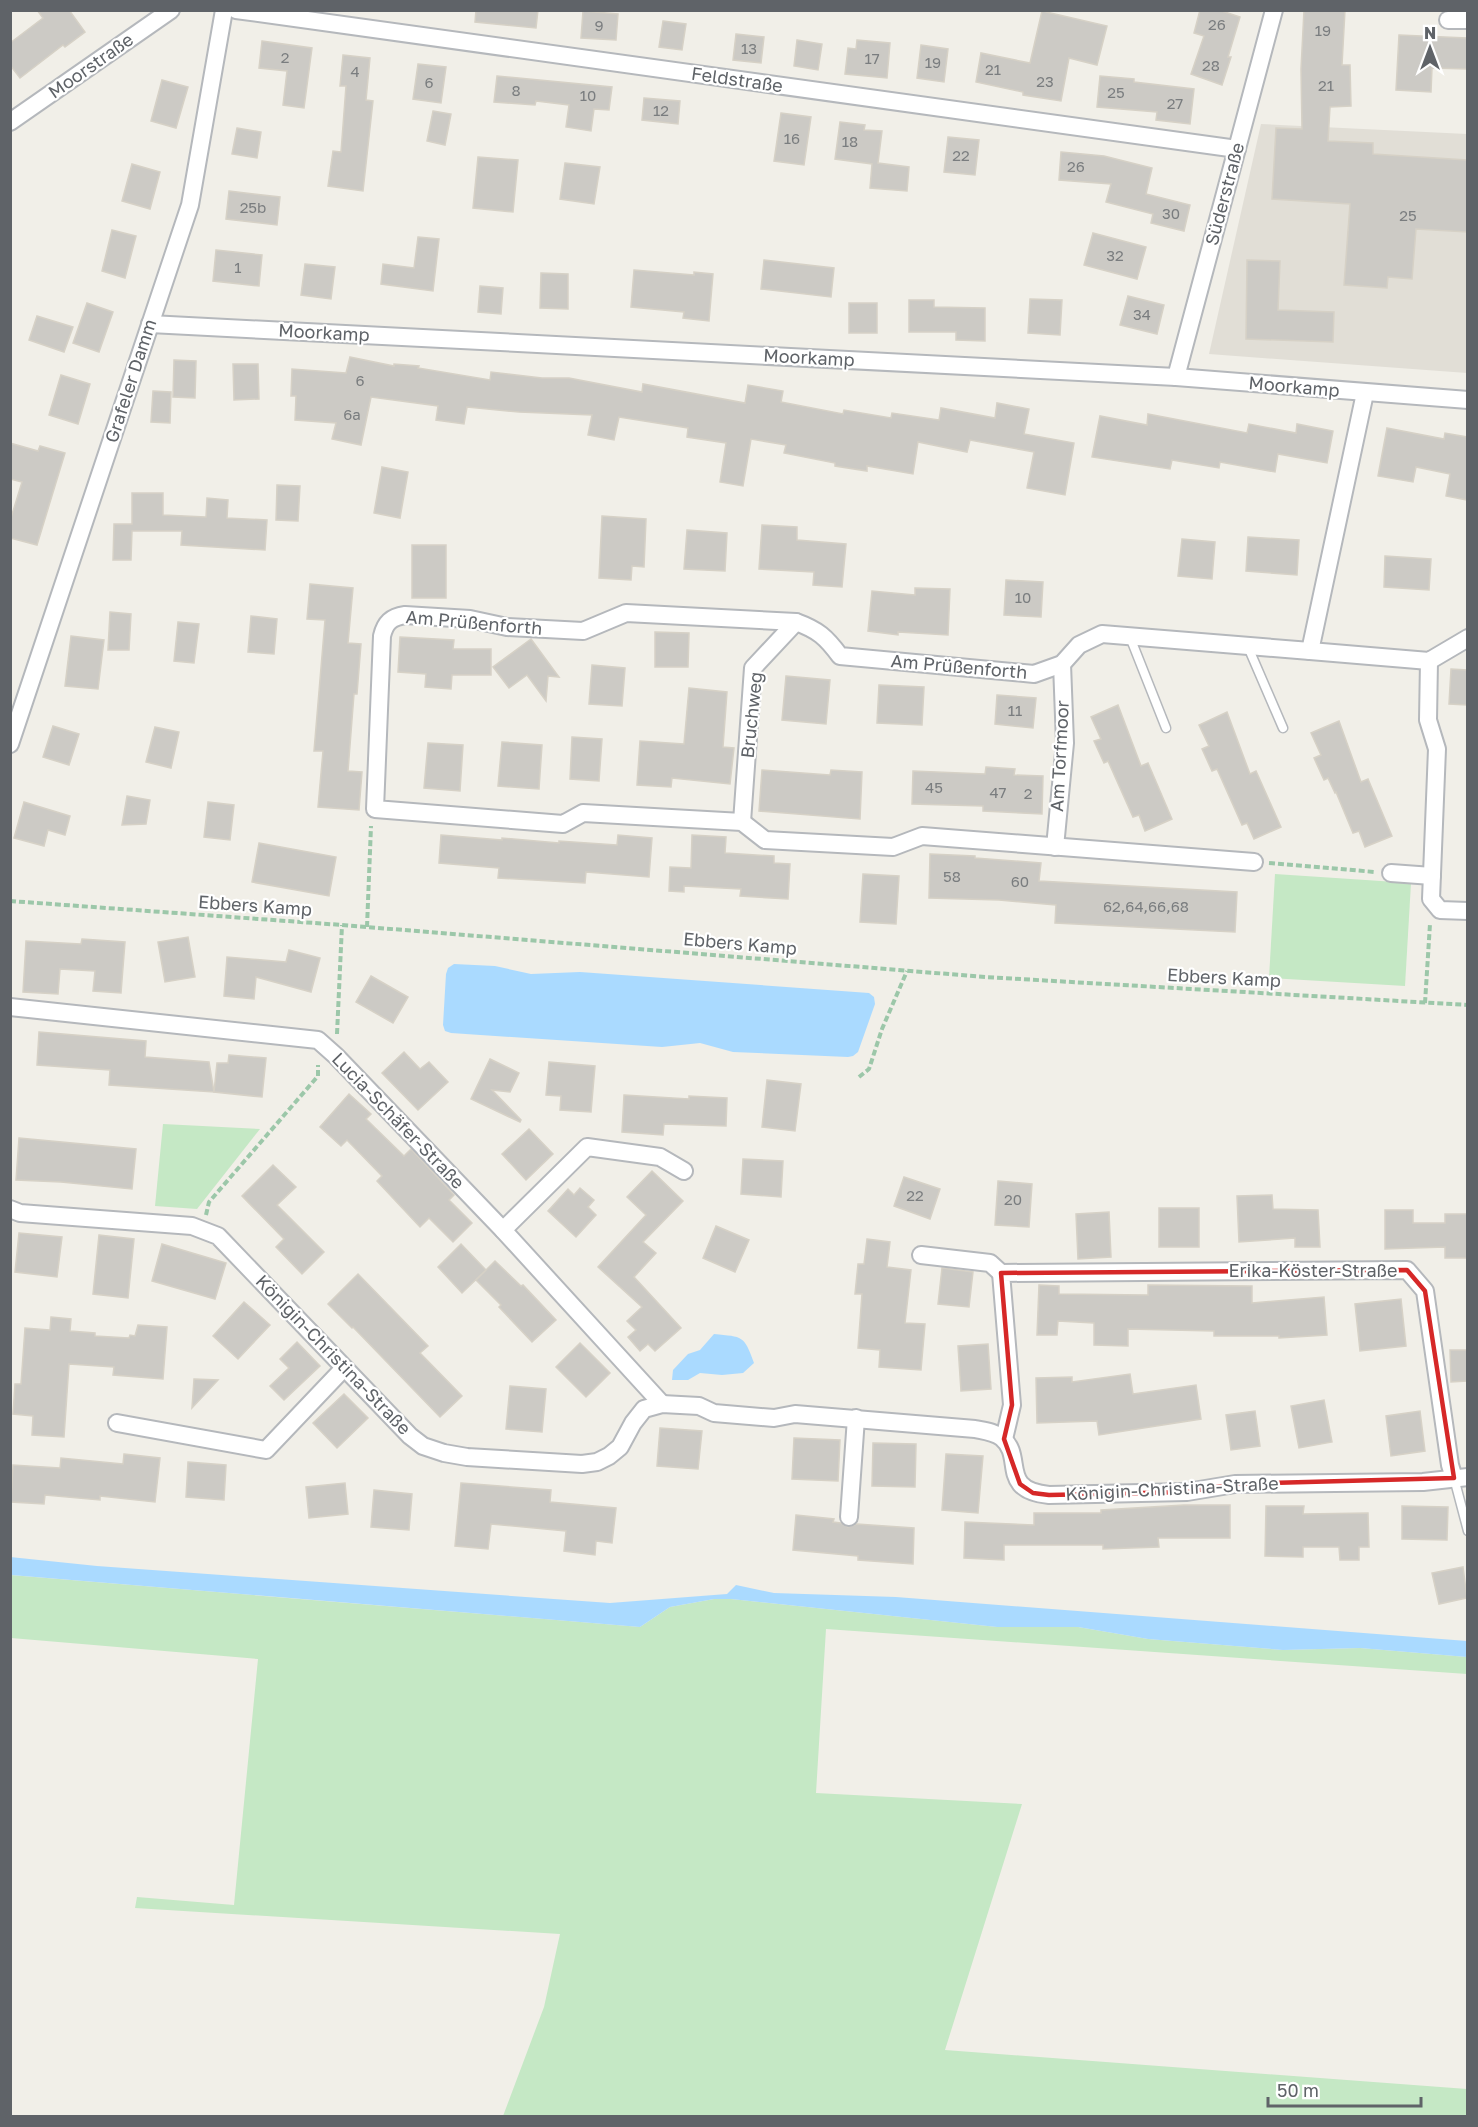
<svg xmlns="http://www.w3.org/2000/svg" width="1478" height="2127" viewBox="0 0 1478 2127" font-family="'Golos Text',sans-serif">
<rect width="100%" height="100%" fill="#f1efe8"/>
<polygon fill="#e1ded6" points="1261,124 1467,134 1467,373 1209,354"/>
<g fill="#c5e8c5">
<polygon points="1275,874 1411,883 1405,986 1269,978"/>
<polygon points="163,1124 260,1129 197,1209 155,1206"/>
<polygon points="10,1575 640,1627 670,1607 714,1599 731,1599 997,1627 1078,1627 1148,1639 1283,1650 1360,1648 1467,1657 1467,1674 826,1629 816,1793 1022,1804 945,2050 1467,2089 1467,2116 503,2116 544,2007 560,1934 135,1908 137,1897 234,1905 258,1659 11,1638"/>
</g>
<g fill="#aadaff">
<polygon points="454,964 495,966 531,974 580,972 869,993 874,997 875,1004 858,1052 853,1056 848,1057 733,1052 700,1043 662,1047 451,1033 445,1031 443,1025 446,974 448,968"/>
<path d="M714,1334C743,1337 744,1335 754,1363L743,1373L722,1375L700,1373L688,1380H672L673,1370L688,1354L700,1350Z"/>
<polygon points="10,1557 97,1566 610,1603 727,1594 736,1585 774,1593 896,1597 1467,1641 1467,1657 1360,1648 1283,1650 1148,1639 1078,1627 997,1627 731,1599 714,1599 670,1607 640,1627 11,1575"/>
</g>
<g fill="#cccac5" stroke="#d6d1c6" stroke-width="1.5">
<polygon points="37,10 69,10 85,32 65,47 63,45 20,78 10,65 10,43 43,18"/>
<polygon points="476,10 538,10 536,28 475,22"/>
<polygon points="1200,10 1219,10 1240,17 1228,57 1231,57 1222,85 1191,74 1204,36 1194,33"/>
<polygon points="1304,10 1345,10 1342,65 1350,65 1351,106 1330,107 1328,141 1373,143 1373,154 1467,160 1467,232 1416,229 1412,279 1388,277 1387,288 1344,285 1350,204 1272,199 1276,128 1302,129 1301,69"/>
<polygon points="583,11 618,14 616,40 581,38"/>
<polygon points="1042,11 1107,26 1097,65 1069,58 1061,101 1023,95 1023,92 976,82 981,53 1030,63"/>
<polygon points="663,21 686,24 682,50 659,47"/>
<polygon points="736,34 764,37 761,63 733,60"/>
<polygon points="1399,35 1467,38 1467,69 1432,68 1431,92 1396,90"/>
<polygon points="797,40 822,44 818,70 794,66"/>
<polygon points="857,40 890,43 887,78 845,74 848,48 856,49"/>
<polygon points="262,41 312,48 304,108 283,105 287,71 259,68"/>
<polygon points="921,45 948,49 944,82 917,78"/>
<polygon points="343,55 370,58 366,100 373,101 363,191 328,186 333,151 341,152 346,86 340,86"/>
<polygon points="418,64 446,67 441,103 413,99"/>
<polygon points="497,76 612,87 609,110 594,109 591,131 566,127 569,105 536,101 535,105 494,102"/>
<polygon points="1100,76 1134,79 1134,82 1194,89 1190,124 1156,120 1157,112 1097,107"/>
<polygon points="162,80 188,87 176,128 151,121"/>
<polygon points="644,98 680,101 678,124 642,120"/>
<polygon points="433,111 451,114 445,145 427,141"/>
<polygon points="781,113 811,117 804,165 774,161"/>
<polygon points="840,122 865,125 864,130 882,131 878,163 909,167 907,191 870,188 872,164 835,159"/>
<polygon points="237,128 261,132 257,158 232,154"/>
<polygon points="948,137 979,140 975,175 944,172"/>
<polygon points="1061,152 1104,156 1152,168 1146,194 1190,205 1184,231 1151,223 1153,214 1106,202 1111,184 1059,180"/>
<polygon points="478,157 518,160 513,212 473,208"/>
<polygon points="565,163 600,167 594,204 560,199"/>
<polygon points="132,164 160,172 150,209 122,201"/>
<polygon points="229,191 280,197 277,225 226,219"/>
<polygon points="112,230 136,236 125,278 102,271"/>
<polygon points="1093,233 1146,247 1137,279 1084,265"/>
<polygon points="418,237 439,239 433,291 381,284 383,264 414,268"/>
<polygon points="216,250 262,255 259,286 213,281"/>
<polygon points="764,260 834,268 831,297 761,289"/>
<polygon points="1247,260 1280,261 1278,310 1334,312 1333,342 1246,339"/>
<polygon points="305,264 335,267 331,299 301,295"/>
<polygon points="634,270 694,275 694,272 713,274 709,321 683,318 684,312 631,307"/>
<polygon points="541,273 568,274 568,309 540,308"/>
<polygon points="480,286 503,288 501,314 478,312"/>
<polygon points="1128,296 1164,305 1157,334 1120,325"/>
<polygon points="1030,299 1062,300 1060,335 1028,333"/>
<polygon points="909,300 934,300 934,307 985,308 985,341 956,340 956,332 909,332"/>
<polygon points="87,303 113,312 99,352 73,343"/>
<rect x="849" y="303" width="28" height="30"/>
<polygon points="37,316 73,327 64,352 29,340"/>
<polygon points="350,357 394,366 394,364 419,366 418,368 490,380 491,372 542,378 569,378 642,392 643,384 745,403 748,385 783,391 781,402 843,414 844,410 891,418 892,413 939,420 941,408 995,418 997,403 1029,409 1024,434 1074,443 1065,495 1027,488 1034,452 970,440 967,452 918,442 913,474 867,466 867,471 835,466 835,463 784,453 786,445 751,439 743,486 720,482 726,443 687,437 688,428 619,417 614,440 588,435 592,415 519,412 467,407 464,424 436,420 438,406 371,397 361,445 332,439 336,423 295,420 296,396 291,396 292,369 346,373"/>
<polygon points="174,360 196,361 195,398 173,397"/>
<polygon points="233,364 258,364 259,399 234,400"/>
<polygon points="61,375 90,384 78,424 49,415"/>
<polygon points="153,391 171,392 170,423 151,422"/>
<polygon points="1148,414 1247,433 1249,424 1296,433 1297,424 1333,431 1327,463 1278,454 1275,472 1220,462 1219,468 1172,460 1170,469 1092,457 1100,416 1147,425"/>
<polygon points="1387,428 1444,439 1445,433 1467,437 1467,500 1446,496 1450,474 1416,467 1413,482 1378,476"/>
<polygon points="10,443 38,451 40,446 65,453 37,545 10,538 10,521 22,482 10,479"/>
<polygon points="382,467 408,472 400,518 374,513"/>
<polygon points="277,485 300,486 298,521 276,520"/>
<polygon points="132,493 163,493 163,515 206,517 207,498 228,500 227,518 267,520 265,550 181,545 182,531 132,531 131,560 113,560 114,524 132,524"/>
<polygon points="602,516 646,519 644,567 632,566 631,580 599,578"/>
<polygon points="762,525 797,527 797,540 846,544 842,587 813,585 814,572 759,569"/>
<polygon points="687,530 727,533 725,571 684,569"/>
<polygon points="1248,537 1299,540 1297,575 1246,571"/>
<polygon points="1182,539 1215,542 1212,579 1178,576"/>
<rect x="412" y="545" width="34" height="53"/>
<polygon points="1385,556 1431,559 1429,590 1384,587"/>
<polygon points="1006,580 1043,582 1041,617 1004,615"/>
<polygon points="310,584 353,588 348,643 361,644 357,694 354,694 348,771 362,772 359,810 318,807 323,751 314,751 325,620 307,619"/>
<polygon points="915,588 950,589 948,635 898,632 898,635 868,631 872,591 915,595"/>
<polygon points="110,612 131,614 129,650 108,650"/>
<polygon points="251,616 277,619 274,654 248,652"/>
<polygon points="178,622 199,624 194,663 174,661"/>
<polygon points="655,632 689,633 688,667 655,667"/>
<polygon points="71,636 104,640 98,689 65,686"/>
<polygon points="400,637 454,640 453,649 491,649 491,675 452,675 451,689 425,687 426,674 398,672"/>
<polygon points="531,639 559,677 548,676 546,701 527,675 509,688 493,667"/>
<polygon points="592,665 625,668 622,706 589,704"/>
<polygon points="1451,669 1467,670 1467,705 1449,704"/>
<polygon points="786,676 830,680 826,724 782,720"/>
<polygon points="879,685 924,687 922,725 877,723"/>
<polygon points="689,688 727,692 723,747 734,748 730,784 672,778 671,787 637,785 640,741 684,744"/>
<polygon points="997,695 1036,698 1033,728 995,724"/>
<polygon points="1118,705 1141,766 1148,763 1172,819 1145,831 1139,815 1133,817 1108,761 1104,763 1094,741 1101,739 1091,717"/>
<polygon points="1227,712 1250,774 1256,771 1281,827 1254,839 1247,823 1242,825 1217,769 1212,771 1202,749 1209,746 1199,725"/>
<polygon points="1339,721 1361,782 1368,779 1392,836 1365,847 1359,831 1353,833 1336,792 1335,793 1328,778 1324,780 1314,758 1321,755 1311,733"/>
<polygon points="53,726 79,734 69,765 43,757"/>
<polygon points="155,727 179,732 171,768 146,762"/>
<polygon points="572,737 602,739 599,781 570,779"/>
<polygon points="502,742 542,745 539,789 498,786"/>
<polygon points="428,743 463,745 460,791 424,788"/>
<polygon points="986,767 1015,769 1014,775 1043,776 1042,814 983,811 983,806 912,804 913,771 985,774"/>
<polygon points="762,770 830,775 831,770 862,772 860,819 759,811"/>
<polygon points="127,796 150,800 146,824 122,825"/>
<polygon points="24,802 70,816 65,835 48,830 44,846 14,838"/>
<polygon points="208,802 234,805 230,840 204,837"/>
<polygon points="441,835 502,840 502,838 559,843 559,841 617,845 618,835 652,838 649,877 586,872 585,883 498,878 499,868 439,863"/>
<polygon points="692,835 726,837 725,853 774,856 774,863 790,864 788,899 740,896 741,889 684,886 684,892 669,891 670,867 691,868"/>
<polygon points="259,843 336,857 329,896 252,882"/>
<polygon points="930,854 975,856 975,858 1041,863 1039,881 1237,892 1235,932 1055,923 1056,905 999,900 929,898"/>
<polygon points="863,874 899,876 896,924 860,922"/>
<polygon points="188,937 195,977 165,982 158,942"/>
<polygon points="82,939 125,942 121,993 93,991 95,971 60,969 58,994 23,992 26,941 81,944"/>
<polygon points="289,950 320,958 311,992 256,977 254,999 224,996 227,957 286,962"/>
<polygon points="371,976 408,997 393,1023 356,1002"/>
<polygon points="39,1032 146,1041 145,1057 209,1062 214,1092 109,1085 110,1070 37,1065"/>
<polygon points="404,1052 420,1069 429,1062 448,1082 418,1110 382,1073"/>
<polygon points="229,1055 266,1058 262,1097 214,1092 217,1063 228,1063"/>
<polygon points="490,1059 519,1073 510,1092 492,1090 521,1120 520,1122 471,1099"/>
<polygon points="549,1062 595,1066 591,1112 560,1110 561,1096 546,1095"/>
<polygon points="767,1080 801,1084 795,1131 762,1127"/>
<polygon points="349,1094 371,1114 366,1119 404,1156 411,1149 454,1195 449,1200 472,1223 453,1242 429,1218 420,1227 377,1181 382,1176 347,1140 341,1146 320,1127"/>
<polygon points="624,1095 689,1099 689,1096 727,1098 726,1126 664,1124 663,1135 622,1132"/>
<polygon points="529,1129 553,1154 526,1180 502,1154"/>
<polygon points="19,1138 136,1149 132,1189 61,1182 16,1180"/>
<polygon points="743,1159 783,1161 781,1197 741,1194"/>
<polygon points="273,1165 296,1187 277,1205 324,1252 302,1274 276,1247 284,1239 242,1196"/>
<polygon points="652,1171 683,1201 643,1242 656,1253 634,1277 681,1328 655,1351 648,1344 640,1351 628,1337 636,1330 627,1321 642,1307 598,1267 646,1215 627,1197"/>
<polygon points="904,1177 940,1189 930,1219 894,1206"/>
<polygon points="998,1181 1032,1184 1029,1227 995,1225"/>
<polygon points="580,1188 594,1200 588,1207 596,1215 576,1237 548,1211 568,1189 574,1195"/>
<polygon points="1272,1195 1273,1209 1318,1210 1320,1247 1295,1247 1295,1238 1239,1242 1237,1196"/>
<rect x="1159" y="1208" width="40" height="39"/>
<polygon points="1385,1210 1413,1210 1413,1223 1445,1223 1445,1214 1467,1214 1467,1258 1445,1258 1445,1247 1385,1249"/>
<polygon points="1109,1212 1111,1257 1078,1259 1076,1214"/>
<polygon points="716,1226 749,1240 735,1272 703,1258"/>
<polygon points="19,1233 62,1237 57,1277 15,1272"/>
<polygon points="99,1235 134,1239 128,1298 93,1294"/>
<polygon points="867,1239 890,1242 887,1267 911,1270 905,1323 925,1324 921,1370 879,1367 880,1350 858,1348 862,1294 855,1294 858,1264 864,1264"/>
<polygon points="162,1244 226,1263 215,1299 152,1281"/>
<polygon points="461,1244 486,1270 495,1261 521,1286 523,1285 556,1320 532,1342 499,1307 501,1305 476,1280 486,1270 462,1293 438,1267"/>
<polygon points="942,1268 973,1272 969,1307 938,1304"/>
<polygon points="358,1274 428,1346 420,1353 462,1396 440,1417 353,1327 352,1328 328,1304"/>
<polygon points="1039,1285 1059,1286 1059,1294 1148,1295 1148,1285 1252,1286 1252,1303 1324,1297 1327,1335 1279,1338 1279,1336 1214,1336 1214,1331 1128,1329 1128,1346 1094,1345 1094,1323 1058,1321 1057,1335 1037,1335"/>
<polygon points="1401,1299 1406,1346 1360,1351 1355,1304"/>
<polygon points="244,1302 270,1325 238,1359 213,1336"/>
<polygon points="51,1317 71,1319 70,1331 95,1333 95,1336 129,1338 130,1335 135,1336 138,1325 167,1327 163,1379 113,1375 114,1367 69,1364 64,1437 32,1435 33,1416 13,1414 15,1384 21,1384 25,1328 50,1330"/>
<polygon points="297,1342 320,1366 284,1400 270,1386 289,1368 280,1359"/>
<polygon points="580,1343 610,1373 586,1397 556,1367"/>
<polygon points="988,1344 991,1389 961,1391 958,1346"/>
<polygon points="1450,1350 1467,1350 1467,1381 1451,1382"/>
<polygon points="1130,1374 1133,1394 1196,1385 1201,1419 1099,1435 1097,1421 1037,1423 1036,1378 1072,1377 1072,1382"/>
<polygon points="194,1379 218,1380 192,1408"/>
<polygon points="510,1386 546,1389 542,1432 506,1429"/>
<polygon points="344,1394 368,1418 337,1448 313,1423"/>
<polygon points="1324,1400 1332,1442 1299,1448 1291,1406"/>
<polygon points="1255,1411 1260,1446 1231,1450 1226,1415"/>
<polygon points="1420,1411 1425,1451 1391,1456 1386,1416"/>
<polygon points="660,1428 702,1431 698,1469 657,1466"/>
<polygon points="794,1438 840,1440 838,1481 792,1479"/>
<polygon points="873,1443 916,1444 915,1487 872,1486"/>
<polygon points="124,1454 160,1458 155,1502 100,1496 100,1500 45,1495 44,1504 11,1502 13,1465 60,1468 61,1458 123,1464"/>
<polygon points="946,1454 983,1456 978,1513 942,1510"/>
<polygon points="188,1462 226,1465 224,1500 186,1497"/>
<polygon points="345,1483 348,1514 309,1518 306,1487"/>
<polygon points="461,1483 551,1490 550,1502 616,1508 612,1543 596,1541 595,1555 564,1551 566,1531 491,1524 488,1549 455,1546"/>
<polygon points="374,1490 412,1494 409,1530 371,1527"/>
<polygon points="1184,1505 1230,1505 1230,1538 1158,1538 1159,1547 1103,1549 1103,1545 1004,1545 1004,1560 964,1558 965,1522 1034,1525 1034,1513 1101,1513 1101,1510"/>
<polygon points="1266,1506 1304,1506 1303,1514 1368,1513 1369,1547 1359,1547 1359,1560 1340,1560 1339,1547 1303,1547 1303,1557 1265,1556"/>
<polygon points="1402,1506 1448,1507 1447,1540 1402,1539"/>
<polygon points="796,1515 834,1519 833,1522 841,1523 848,1527 857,1524 914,1528 913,1564 858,1560 858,1556 793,1550"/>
<polygon points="1463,1567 1467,1598 1439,1604 1432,1573"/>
</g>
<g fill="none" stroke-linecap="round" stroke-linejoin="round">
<g stroke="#b5b8bc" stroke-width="11">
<g id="service">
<polyline points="1130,637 1166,728"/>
<polyline points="1248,647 1283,728"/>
<polyline points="1454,1478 1468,1531"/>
</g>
</g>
<g stroke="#b5b8bc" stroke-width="20">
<g id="minor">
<polyline points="236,10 1237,149"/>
<polyline points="1448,20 1468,20"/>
<polyline points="10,122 171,10"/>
<polyline points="150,324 1176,377 1468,400"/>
<polyline points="1176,377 1274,10"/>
<polyline points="1310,651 1429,661 1468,638"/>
<polyline points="1429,661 1428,720 1437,749 1431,899 1440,910 1468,911"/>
<polyline points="10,744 190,205 224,10"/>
<polyline points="742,822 753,668 796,622"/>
<polyline points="1055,847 1065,743 1062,664"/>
<path d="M1254,862L922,836L893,847L765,840L742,822L583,813L563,824L375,809L382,636C385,623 391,617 405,615L470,619L507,627L583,631L626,613L796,622C818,630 826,637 840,656L1034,674L1062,664L1079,645L1102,634L1310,651L1365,393"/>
<polyline points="1391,873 1432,876"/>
<polyline points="10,1007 318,1040 336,1056 503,1230 662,1404"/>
<path d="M10,1209L20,1213L192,1226L218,1236L410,1436L423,1446L444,1453L467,1457L582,1464L597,1462L609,1456L620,1447L633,1423L644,1409L662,1404L699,1406L714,1413L774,1418L795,1414L975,1429C985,1431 995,1432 1002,1438C1025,1457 998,1490 1049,1495L1187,1492L1235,1484L1423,1482L1468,1477"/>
<polyline points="503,1230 587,1147 660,1157 684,1171"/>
<polyline points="921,1255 990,1263 1001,1273"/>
<polyline points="117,1423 266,1450 344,1368"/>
<polyline points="1004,1439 1012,1405 1001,1273 1407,1270 1425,1291 1450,1465 1454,1478"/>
<polyline points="849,1517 856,1418"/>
</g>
</g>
<g stroke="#9cc7a9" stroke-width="4" stroke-dasharray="6 3" stroke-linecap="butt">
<polyline points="1269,863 1375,872"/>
<polyline points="10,901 342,925 985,977 1468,1005"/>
<polyline points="367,927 371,826"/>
<polyline points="1425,1003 1430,924"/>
<polyline points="337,1034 342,925"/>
<polyline points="859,1077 869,1069 882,1029 907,971"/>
<polyline points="206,1215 209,1202 318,1076 318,1065"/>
</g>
<use href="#service" stroke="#fff" stroke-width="8"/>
<use href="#minor" stroke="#fff" stroke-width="16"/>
</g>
<path fill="none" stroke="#d62828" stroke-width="4.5" stroke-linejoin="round" d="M1407,1270L1425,1291L1454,1478L1235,1484L1187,1492L1049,1495L1033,1493L1020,1484L1004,1439L1012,1405L1001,1273Z"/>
<g text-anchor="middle" stroke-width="4.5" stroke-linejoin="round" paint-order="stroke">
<g font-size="15" fill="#7a7d7f">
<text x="1217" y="30">26</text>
<text x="599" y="31">9</text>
<text x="1323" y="36">19</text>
<text x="749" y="54">13</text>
<text x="285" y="63">2</text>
<text x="872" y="64">17</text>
<text x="933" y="68">19</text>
<text x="1211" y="71">28</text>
<text x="993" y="75">21</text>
<text x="355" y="77">4</text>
<text x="1045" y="87">23</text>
<text x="429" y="88">6</text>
<text x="1326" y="91">21</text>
<text x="516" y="96">8</text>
<text x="1116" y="98">25</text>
<text x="588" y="101">10</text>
<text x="1175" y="109">27</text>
<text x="661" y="116">12</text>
<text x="792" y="144">16</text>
<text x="850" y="147">18</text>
<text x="961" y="161">22</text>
<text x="1076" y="172">26</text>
<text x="253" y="213">25b</text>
<text x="1171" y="219">30</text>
<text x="1408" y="221">25</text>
<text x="1115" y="261">32</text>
<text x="238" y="273">1</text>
<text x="1142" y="320">34</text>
<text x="360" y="386">6</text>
<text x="352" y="420">6a</text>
<text x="1023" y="603">10</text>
<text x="1015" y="716">11</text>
<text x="934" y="793">45</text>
<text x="998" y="798">47</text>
<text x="1028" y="799">2</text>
<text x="952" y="882">58</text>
<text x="1020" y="887">60</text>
<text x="1146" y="912">62,64,66,68</text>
<text x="915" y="1201">22</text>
<text x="1013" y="1205">20</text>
</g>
<g font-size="18" fill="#5f6368" stroke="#fff">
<text transform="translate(91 66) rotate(-35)" y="6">Moorstraße</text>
<text transform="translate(737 80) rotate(8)" y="6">Feldstraße</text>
<text transform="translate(1225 194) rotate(-75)" y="6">Süderstraße</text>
<text transform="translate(324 333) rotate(3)" y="6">Moorkamp</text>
<text transform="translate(809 358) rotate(3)" y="6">Moorkamp</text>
<text transform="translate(131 381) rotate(-72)" y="6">Grafeler Damm</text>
<text transform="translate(1294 387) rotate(5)" y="6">Moorkamp</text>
<text transform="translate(474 623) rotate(5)" y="6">Am Prüßenforth</text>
<text transform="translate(959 667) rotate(5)" y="6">Am Prüßenforth</text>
<text transform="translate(752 715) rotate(-84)" y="6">Bruchweg</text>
<text transform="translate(1060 756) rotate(-87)" y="6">Am Torfmoor</text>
<text transform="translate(255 906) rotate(4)" y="6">Ebbers Kamp</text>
<text transform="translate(740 944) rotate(5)" y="6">Ebbers Kamp</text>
<text transform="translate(1224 978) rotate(3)" y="6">Ebbers Kamp</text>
<text transform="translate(398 1121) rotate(46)" y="6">Lucia-Schäfer-Straße</text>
<text x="1313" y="1277">Erika-Köster-Straße</text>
<text transform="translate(333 1355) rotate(46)" y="6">Königin-Christina-Straße</text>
<text transform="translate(1172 1489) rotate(-3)" y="6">Königin-Christina-Straße</text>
</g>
</g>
<rect width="1478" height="2127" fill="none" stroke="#5f6368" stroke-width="24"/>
<g transform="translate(1430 48)" stroke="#ffffff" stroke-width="4.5" paint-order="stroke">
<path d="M0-4.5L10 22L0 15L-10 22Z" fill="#5f6368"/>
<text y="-9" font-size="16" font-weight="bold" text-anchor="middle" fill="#5f6368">N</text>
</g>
<path d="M1268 2097v9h153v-9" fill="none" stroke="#5f6368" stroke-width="3"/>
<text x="1277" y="2097" font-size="18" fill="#5f6368" stroke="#ffffff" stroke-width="4.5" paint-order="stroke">50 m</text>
</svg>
